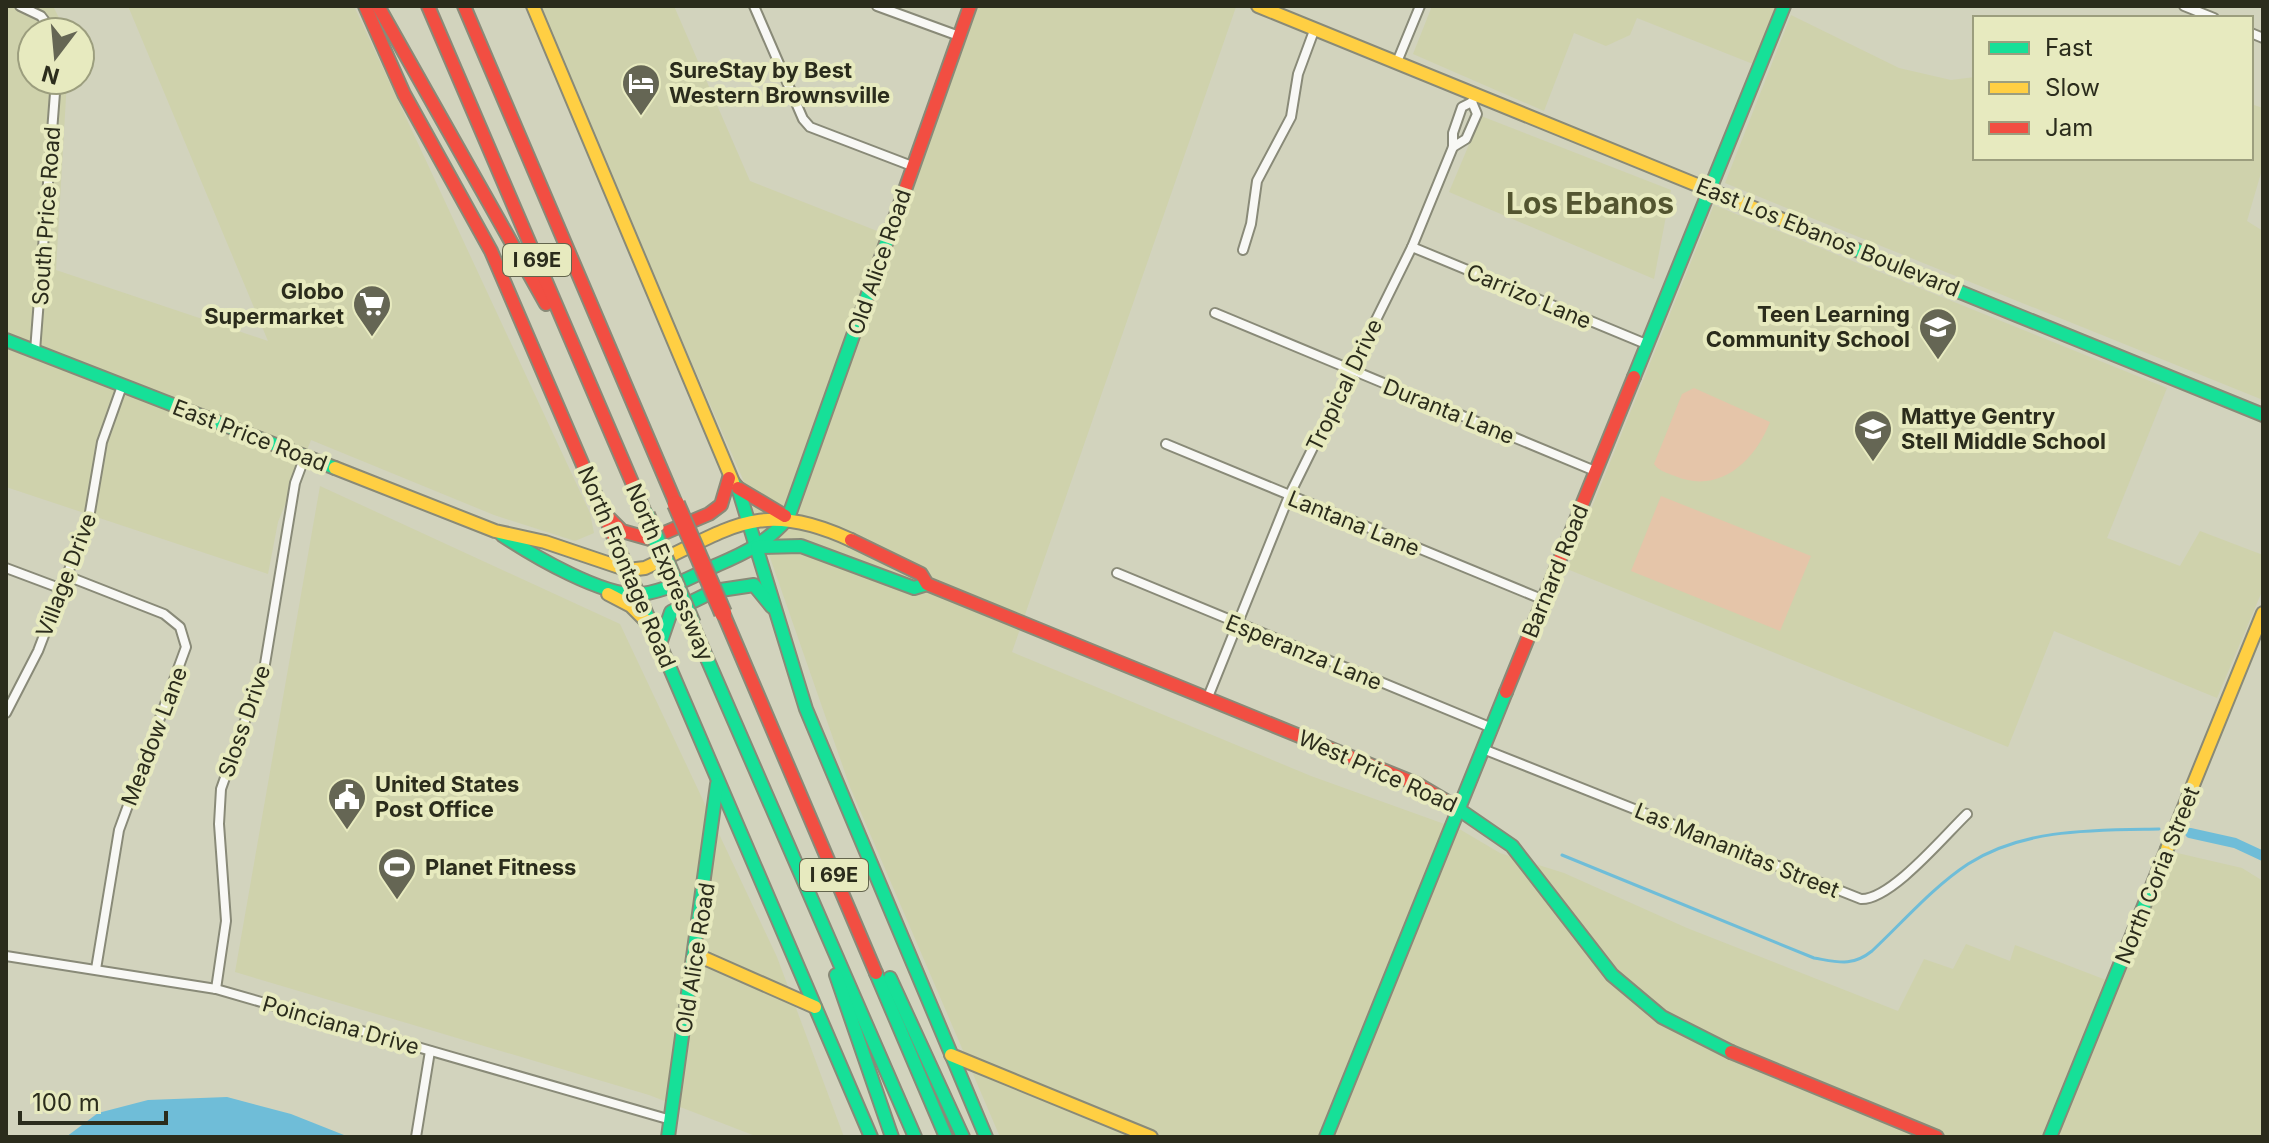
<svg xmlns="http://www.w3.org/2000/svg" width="2269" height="1143" viewBox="0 0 2269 1143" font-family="Inter,sans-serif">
<rect width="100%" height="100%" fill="#d2d3bd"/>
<g fill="#cfd2ac">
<polygon points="6,6 53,6 66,32 32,32 32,80 67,80 56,270 268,341 128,6 354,6 590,513 594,533 575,541 494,515 311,440 278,522 268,574 6,487"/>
<polygon points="535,6 674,6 750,181 895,238 978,6 1236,7 1012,652 1311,776 1461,830 1500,853 1564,873 1687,928 1898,1011 1924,959 1953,969 1966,944 2010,961 2015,945 2119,985 2173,852 2242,868 2263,881 2263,1137 1000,1137 850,787 742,477"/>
<polygon points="1432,6 1777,6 1753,64 1637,18 1630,35 1606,46 1574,33 1544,111 1413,54"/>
<polygon points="1791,15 1899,68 1951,80 1975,77 1975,158 2251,158 2251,104 2263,108 2263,166 2247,221 2263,231 2263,400 1725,183"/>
<polygon points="1481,116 1671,190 1654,279 1449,192"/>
<polygon points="1714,205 2167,388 2107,538 2180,566 2200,531 2263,555 2263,589 2217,698 2054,631 2008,747 1567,569"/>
<polygon points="320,486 620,624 777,957 844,1137 758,1137 649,1095 235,972"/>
</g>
<g fill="#e5c5a9">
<path d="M1694,388L1770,422C1755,461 1719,495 1675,476C1667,473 1659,471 1654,464L1682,394Z"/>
<polygon points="1661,496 1811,556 1780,631 1631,571"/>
</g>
<polygon fill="#6fbdd8" points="227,1097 291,1114 349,1137 66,1137 98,1113 148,1100"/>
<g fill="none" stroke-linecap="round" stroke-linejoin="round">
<path stroke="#6fbdd8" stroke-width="3" d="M1562,855L1814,958C1838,962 1852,967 1872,951C1903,922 1933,887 1968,864C2024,828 2095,830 2159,829"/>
<polyline stroke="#6fbdd8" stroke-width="10" points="2190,833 2235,843 2263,856"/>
<g stroke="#898a78" stroke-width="12">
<g id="street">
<polyline points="20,6 41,16 53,32"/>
<polyline points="754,6 803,119 810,127 912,166"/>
<polyline points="877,6 959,36"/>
<polyline points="2184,6 2214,18"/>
<polyline points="2251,33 2263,38"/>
<polyline points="1397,62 1420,6"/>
<polyline points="1453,147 1466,139 1477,114 1472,102"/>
<polyline points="1412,247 1646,344"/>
<polyline points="1243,250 1251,224 1257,181 1291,117 1298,74 1315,28"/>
<polyline points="1215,313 1595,471"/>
<polyline points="35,351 56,80"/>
<polyline points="1166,444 1544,600"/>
<polyline points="6,568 62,589"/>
<polyline points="1117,573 1492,728"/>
<polyline points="67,576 164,614 180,627 186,647 119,830 96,969"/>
<polyline points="1208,697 1289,496 1412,247 1453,147 1453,133 1462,107 1472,102 1475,94"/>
<polyline points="6,713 38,651 89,518 102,442 122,386"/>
<path d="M1483,749L1861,899C1891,900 1944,836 1967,814"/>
<polyline points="6,956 216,989 671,1120"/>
<polyline points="216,989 226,921 219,824 221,789 265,664 295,483 305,456"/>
<polyline points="416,1137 430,1051"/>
</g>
</g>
<g stroke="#898a78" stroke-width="16">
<g id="fast">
<polyline points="1832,240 2263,415"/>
<polyline points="6,340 335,468"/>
<polyline points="1634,377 1784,6"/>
<polyline points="733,482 738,488 806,709 986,1137"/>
<path d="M502,535C532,555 606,599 642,594C669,590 693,576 717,565C745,553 768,542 788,518L895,218"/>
<polyline points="757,547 801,546 914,588 927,584"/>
<polyline points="630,575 871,1137"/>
<polyline points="692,624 915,1137"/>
<polyline points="660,644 671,612 714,591 754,585 772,607"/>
<polyline points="1451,804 1512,846 1612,975 1662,1017 1731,1052"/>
<polyline points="876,973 946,1137"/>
<polyline points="836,975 892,1137"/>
<polyline points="890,978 963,1137"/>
<polyline points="668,1137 717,784"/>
<polyline points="1326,1137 1506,692"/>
<polyline points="2050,1137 2167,849"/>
</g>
</g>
<g stroke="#898a78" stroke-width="16">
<g id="slow">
<polyline points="533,6 733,482"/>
<polyline points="1258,6 1832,240"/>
<path d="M335,468L495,531L545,542L628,570L645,568C729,530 758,497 851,540"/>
<polyline points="608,594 631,606 645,620"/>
<polyline points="2167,849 2263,613"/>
<polyline points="695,954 815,1007"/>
<polyline points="951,1055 1151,1137"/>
</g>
</g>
<g stroke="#898a78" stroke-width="16">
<g id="jam">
<polyline points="365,6 404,94 491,251 630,575"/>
<polyline points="378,6 546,304"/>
<polyline points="428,6 646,515"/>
<polyline points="464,6 676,504"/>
<polyline points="895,218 970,6"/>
<polyline points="738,488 785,516"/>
<polyline points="608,517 622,531 650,539 709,514 721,505 729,478"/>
<polyline points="851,540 921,574 927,584 1417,784 1451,804"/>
<polyline points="723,613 876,973"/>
<polyline points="1506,692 1634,377"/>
<polyline points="1731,1052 1937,1137"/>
</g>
</g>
<use href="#street" stroke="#f8f8f5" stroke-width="8"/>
<use href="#fast" stroke="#16e098" stroke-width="12"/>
<use href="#slow" stroke="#ffcf43" stroke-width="12"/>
<use href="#jam" stroke="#f24e42" stroke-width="12"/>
<g stroke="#898a78" stroke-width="20" stroke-linecap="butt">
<polyline id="fast-bridge" points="646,515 692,624"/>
</g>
<g stroke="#898a78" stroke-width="20" stroke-linecap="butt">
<polyline id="jam-bridge" points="676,504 723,613"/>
</g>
<use href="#fast-bridge" stroke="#16e098" stroke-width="16"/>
<use href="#jam-bridge" stroke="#f24e42" stroke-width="16"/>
</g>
<defs>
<g id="hotel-pin" transform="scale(2)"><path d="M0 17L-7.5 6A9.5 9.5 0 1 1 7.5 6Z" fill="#656654" stroke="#e7eabf"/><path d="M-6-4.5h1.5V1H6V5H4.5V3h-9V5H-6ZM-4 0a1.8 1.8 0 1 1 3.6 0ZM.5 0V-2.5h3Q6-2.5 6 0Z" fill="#fff"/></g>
<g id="supermarket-pin" transform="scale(2)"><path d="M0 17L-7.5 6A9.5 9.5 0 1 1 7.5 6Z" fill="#656654" stroke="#e7eabf"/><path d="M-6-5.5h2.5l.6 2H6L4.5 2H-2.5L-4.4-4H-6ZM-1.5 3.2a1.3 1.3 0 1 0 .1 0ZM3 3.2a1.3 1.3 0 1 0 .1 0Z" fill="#fff"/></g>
<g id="school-pin" transform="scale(2)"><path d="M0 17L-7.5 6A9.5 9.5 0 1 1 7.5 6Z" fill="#656654" stroke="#e7eabf"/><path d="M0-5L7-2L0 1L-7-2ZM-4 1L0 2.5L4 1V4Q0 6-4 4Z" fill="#fff"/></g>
<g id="civic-pin" transform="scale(2)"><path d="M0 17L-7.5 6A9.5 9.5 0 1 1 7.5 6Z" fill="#656654" stroke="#e7eabf"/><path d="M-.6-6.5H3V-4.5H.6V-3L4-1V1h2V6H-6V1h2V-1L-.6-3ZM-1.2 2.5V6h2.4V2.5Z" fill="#fff"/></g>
<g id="stadium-pin" transform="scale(2)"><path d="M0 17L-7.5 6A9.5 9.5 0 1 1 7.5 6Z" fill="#656654" stroke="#e7eabf"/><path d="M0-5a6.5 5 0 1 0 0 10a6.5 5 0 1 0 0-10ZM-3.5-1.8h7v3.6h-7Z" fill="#fff"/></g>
</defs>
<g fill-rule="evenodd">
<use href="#hotel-pin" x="641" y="83"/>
<use href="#supermarket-pin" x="372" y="304"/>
<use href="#school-pin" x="1938" y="327"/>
<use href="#school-pin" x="1873" y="429"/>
<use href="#civic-pin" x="347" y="797"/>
<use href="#stadium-pin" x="397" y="867"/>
</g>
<g text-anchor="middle" stroke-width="8" stroke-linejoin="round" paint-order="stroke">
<g fill="#e7eabf" stroke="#63654d" stroke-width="2">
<rect x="503" y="244" width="68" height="32" rx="6"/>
<rect x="800" y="859" width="68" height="32" rx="6"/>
</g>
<g font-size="20" font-weight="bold" fill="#2b2c1c">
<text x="537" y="267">I 69E</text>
<text x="834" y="882">I 69E</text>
</g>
<g font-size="22" font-weight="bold" fill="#2b2c1c" stroke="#e7eabf" text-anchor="start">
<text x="669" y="78">SureStay by Best<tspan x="669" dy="25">Western Brownsville</tspan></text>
<text x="344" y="299" text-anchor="end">Globo<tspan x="344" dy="25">Supermarket</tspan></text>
<text x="1910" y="322" text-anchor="end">Teen Learning<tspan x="1910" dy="25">Community School</tspan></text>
<text x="1901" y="424">Mattye Gentry<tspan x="1901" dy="25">Stell Middle School</tspan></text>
<text x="375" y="792">United States<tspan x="375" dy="25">Post Office</tspan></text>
<text x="425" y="875">Planet Fitness</text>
</g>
<g font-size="22" fill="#2b2c1c" stroke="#e7eabf">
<text transform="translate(46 216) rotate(-86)" y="8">South Price Road</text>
<text transform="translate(1828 237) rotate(22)" y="8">East Los Ebanos Boulevard</text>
<text transform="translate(879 262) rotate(-71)" y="8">Old Alice Road</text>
<text transform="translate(1529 296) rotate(23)" y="8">Carrizo Lane</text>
<text transform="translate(1344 385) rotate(-64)" y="8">Tropical Drive</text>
<text transform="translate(1449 411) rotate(22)" y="8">Duranta Lane</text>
<text transform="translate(250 435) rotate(21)" y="8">East Price Road</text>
<text transform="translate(1354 523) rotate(22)" y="8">Lantana Lane</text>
<text transform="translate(627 567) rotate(67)" y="8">North Frontage Road</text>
<text transform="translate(1555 571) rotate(-68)" y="8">Barnard Road</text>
<text transform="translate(670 572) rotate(67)" y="8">North Expressway</text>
<text transform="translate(66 575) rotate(-69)" y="8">Village Drive</text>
<text transform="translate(1304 652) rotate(22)" y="8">Esperanza Lane</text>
<text transform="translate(244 721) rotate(-71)" y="8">Sloss Drive</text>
<text transform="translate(154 736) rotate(-69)" y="8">Meadow Lane</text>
<text transform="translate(1378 771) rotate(24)" y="8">West Price Road</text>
<text transform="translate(1737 850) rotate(22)" y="8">Las Mananitas Street</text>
<text transform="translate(2157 875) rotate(-68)" y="8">North Coria Street</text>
<text transform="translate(695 958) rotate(-81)" y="8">Old Alice Road</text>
<text transform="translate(341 1025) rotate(16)" y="8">Poinciana Drive</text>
</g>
<g font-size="30" font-weight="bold" fill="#535530" stroke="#e7eabf">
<text x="1590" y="214">Los Ebanos</text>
</g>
</g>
<rect width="2269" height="1143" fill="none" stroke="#2b2c1c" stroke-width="16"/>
<rect x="1973" y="16" width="280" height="144" fill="#e7eabf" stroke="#9c9e7e" stroke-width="2"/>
<rect x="1989" y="42" width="40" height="12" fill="#16e098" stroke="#9c9e7e" stroke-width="2"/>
<text x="2045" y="56" font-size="24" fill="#2b2c1c">Fast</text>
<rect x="1989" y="82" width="40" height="12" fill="#ffcf43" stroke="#9c9e7e" stroke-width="2"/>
<text x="2045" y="96" font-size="24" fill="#2b2c1c">Slow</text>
<rect x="1989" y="122" width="40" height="12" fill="#f24e42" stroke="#9c9e7e" stroke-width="2"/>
<text x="2045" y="136" font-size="24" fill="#2b2c1c">Jam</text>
<g transform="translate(56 56) rotate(196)"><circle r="38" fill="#e7eabf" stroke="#9c9e7e" stroke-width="2"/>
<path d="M0-6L14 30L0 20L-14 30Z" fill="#656654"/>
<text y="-12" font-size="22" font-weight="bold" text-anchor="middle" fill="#2b2c1c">N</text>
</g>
<path d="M20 1111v12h146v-12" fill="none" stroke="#2b2c1c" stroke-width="4"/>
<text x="32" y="1111" font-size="24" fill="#2b2c1c" stroke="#e7eabf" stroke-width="6" paint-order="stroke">100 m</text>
</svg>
